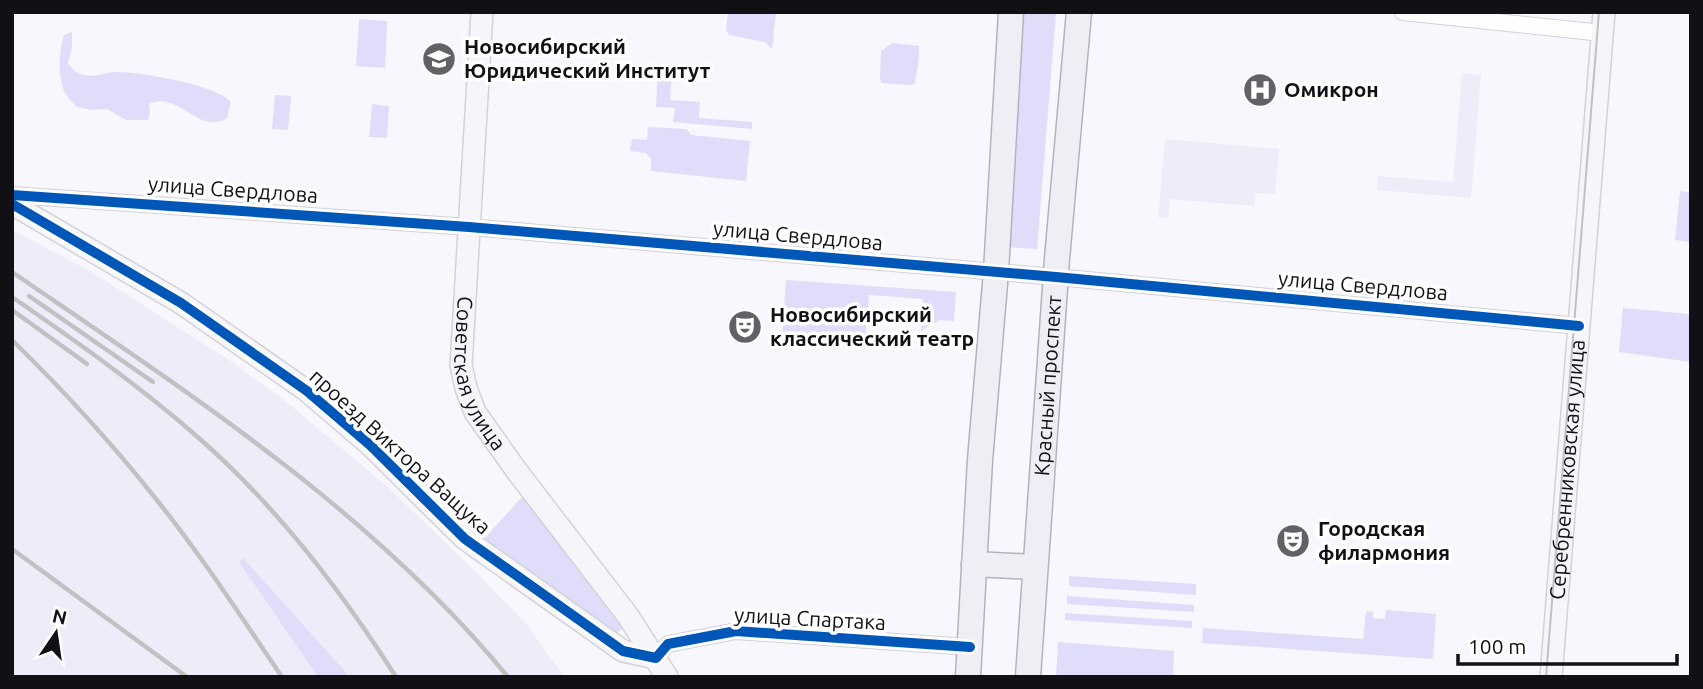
<svg xmlns="http://www.w3.org/2000/svg" width="1703" height="689" viewBox="0 0 1703 689" font-family="Ubuntu,sans-serif">
<rect width="100%" height="100%" fill="#f8f7fd"/>
<g fill="#edecf9">
<polygon points="1462,73 1481,75 1471,198 1377,190 1378,176 1453,182"/>
<polygon points="1165,139 1279,149 1275,194 1255,193 1254,206 1170,199 1168,218 1158,217"/>
<polygon points="12,230 90,271 232,362 283,399 389,488 480,576 528,626 564,677 12,677"/>
</g>
<g fill="#dfddfa">
<polygon points="728,12 776,12 772,49 765,42 729,35 726,30"/>
<polygon points="1022,12 1056,12 1037,249 1004,247"/>
<polygon points="359,19 387,21 385,68 356,66"/>
<path d="M72,32V48L68,63C73,70 77,74 85,75C97,78 106,71 117,72C141,72 217,85 231,102L227,118C198,136 179,90 149,104L150,112L148,120H126L107,109L92,110L77,107C72,102 65,95 63,88C58,73 59,49 64,35Z"/>
<polygon points="893,43 919,46 919,58 915,83 911,85 882,83 880,79 881,51"/>
<polygon points="658,71 672,72 670,100 700,102 699,118 752,122 752,129 673,122 675,108 656,107"/>
<polygon points="275,95 291,96 288,130 272,129"/>
<polygon points="372,104 389,106 387,138 369,137"/>
<polygon points="648,127 687,129 691,135 750,141 746,181 651,171 651,159 646,153 630,151 632,139 647,140"/>
<polygon points="1680,191 1691,193 1691,242 1675,240"/>
<polygon points="786,280 956,292 954,321 940,320 921,331 923,299 869,295 865,343 782,338"/>
<polygon points="1623,308 1691,314 1691,362 1619,352"/>
<polygon points="522,497 624,627 615,635 482,541"/>
<polygon points="243,558 350,677 318,677 239,562"/>
<polygon points="1069,576 1196,584 1196,595 1069,586"/>
<polygon points="1067,596 1194,605 1194,612 1067,604"/>
<polygon points="1386,610 1436,614 1433,659 1202,643 1203,628 1363,639 1366,611 1373,612 1373,618 1385,619"/>
<polygon points="1065,613 1192,621 1192,628 1065,620"/>
<polygon points="1058,642 1174,651 1173,677 1056,677"/>
</g>
<g fill="none" stroke-linecap="round" stroke-linejoin="round">
<g stroke="#d2d2d7" stroke-width="18">
<g id="street">
<polyline points="1403,12 1602,33"/>
<polyline points="12,195 469,227 1056,277 1579,326"/>
<polyline points="656,658 668,644 736,631 970,647"/>
</g>
</g>
<g stroke="#d2d2d7" stroke-width="24">
<g id="secondary">
<path id="s1" d="M482,12L461,365L466,388L475,412L516,470L628,616L667,677"/>
<polyline points="12,204 181,303 307,391 370,445 465,539 623,651 656,658"/>
<path id="s2" d="M1551,677L1604,12"/>
</g>
</g>
<g stroke="#b4b2c0" stroke-width="27">
<g id="primary">
<polyline points="974,564 1035,567"/>
<polyline points="968,677 980,460 996,272 1011,12"/>
<path id="s3" d="M1028,677L1057,259L1079,12"/>
</g>
</g>
<use href="#street" stroke="#fefeff" stroke-width="16"/>
<use href="#secondary" stroke="#f6f6fa" stroke-width="21"/>
<use href="#primary" stroke="#f0eef5" stroke-width="24"/>
<polyline stroke="#c1c1c2" stroke-width="2" points="1546,677 1599,12"/>
<g stroke="#c1c1c2" stroke-width="4.5">
<path d="M12,272C187,392 372,511 508,677"/>
<polyline points="29,296 153,382"/>
<path d="M12,297C76,341 141,387 200,439C277,507 341,590 396,677"/>
<polyline points="12,310 87,364"/>
<path d="M12,340C62,389 109,440 152,494C199,552 240,615 282,677"/>
<polyline points="12,549 187,677"/>
</g>
<g stroke="#fff" stroke-width="15">
<g id="cycleway">
<polyline points="12,195 469,227 1056,277 1579,326"/>
<polyline points="12,204 181,303 307,391 370,445 465,539 623,651 656,658 668,644 736,631 970,647"/>
</g>
</g>
<use href="#cycleway" stroke="#0057b8" stroke-width="10"/>
</g>
<defs>
<g id="university-disc" transform="scale(1.75)"><circle r="9.5" fill="#626166" stroke="#fff"/><path d="M0-5L7-2L0 1L-7-2ZM-4 1L0 2.5L4 1V4Q0 6-4 4Z" fill="#fff"/></g>
<g id="hospital-disc" transform="scale(1.75)"><circle r="9.5" fill="#626166" stroke="#fff"/><path d="M-5-5h3v3.5h4V-5h3V5h-3V1.5h-4V5h-3Z" fill="#fff"/></g>
<g id="theatre-disc" transform="scale(1.75)"><circle r="9.5" fill="#626166" stroke="#fff"/><path d="M-5-5.5Q0-4 5-5.5V0Q5 5 0 6Q-5 5-5 0ZM-3.3-2.5H-1v1.5H-3.3ZM1-2.5H3.3v1.5H1ZM-2.8 1Q0 5.5 2.8 1Z" fill="#fff"/></g>
</defs>
<g fill-rule="evenodd">
<use href="#university-disc" x="439" y="59"/>
<use href="#hospital-disc" x="1260" y="90"/>
<use href="#theatre-disc" x="745" y="327"/>
<use href="#theatre-disc" x="1293" y="541"/>
</g>
<g text-anchor="middle" stroke-width="7" stroke-linejoin="round" paint-order="stroke">
<g font-size="21" font-weight="bold" fill="#111014" stroke="#fff" text-anchor="start">
<text x="464" y="54">Новосибирский<tspan x="464" dy="24">Юридический Институт</tspan></text>
<text x="1284" y="97">Омикрон</text>
<text x="770" y="322">Новосибирский<tspan x="770" dy="24">классический театр</tspan></text>
<text x="1318" y="536">Городская<tspan x="1318" dy="24">филармония</tspan></text>
</g>
<g font-size="21" fill="#111014" stroke="#fff">
<text transform="translate(233 190) rotate(4)" y="7">улица Свердлова</text>
<text transform="translate(798 236) rotate(5)" y="7">улица Свердлова</text>
<text transform="translate(1363 286) rotate(5)" y="7">улица Свердлова</text>
<text dy="7" stroke="none"><textPath href="#s1" startOffset="366">Советская улица</textPath></text>
<text dy="7" stroke="none"><textPath href="#s3" startOffset="292">Красный проспект</textPath></text>
<text transform="translate(400 452) rotate(42)" y="7">проезд Виктора Ващука</text>
<text dy="7" stroke="none"><textPath href="#s2" startOffset="208">Серебренниковская улица</textPath></text>
<text transform="translate(810 619) rotate(3)" y="7">улица Спартака</text>
</g>
</g>
<rect width="1703" height="689" fill="none" stroke="#111014" stroke-width="28"/>
<g transform="translate(56 633) rotate(13)" stroke="#ffffff" stroke-width="5" paint-order="stroke">
<path d="M0-5L12 26L0 18L-12 26Z" fill="#111014"/>
<text y="-10" font-size="19" font-weight="bold" text-anchor="middle" fill="#111014">N</text>
</g>
<path d="M1458 654v10h219v-10" fill="none" stroke="#111014" stroke-width="3.5"/>
<text x="1468" y="654" font-size="21" fill="#111014" stroke="#ffffff" stroke-width="5" paint-order="stroke">100 m</text>
</svg>
